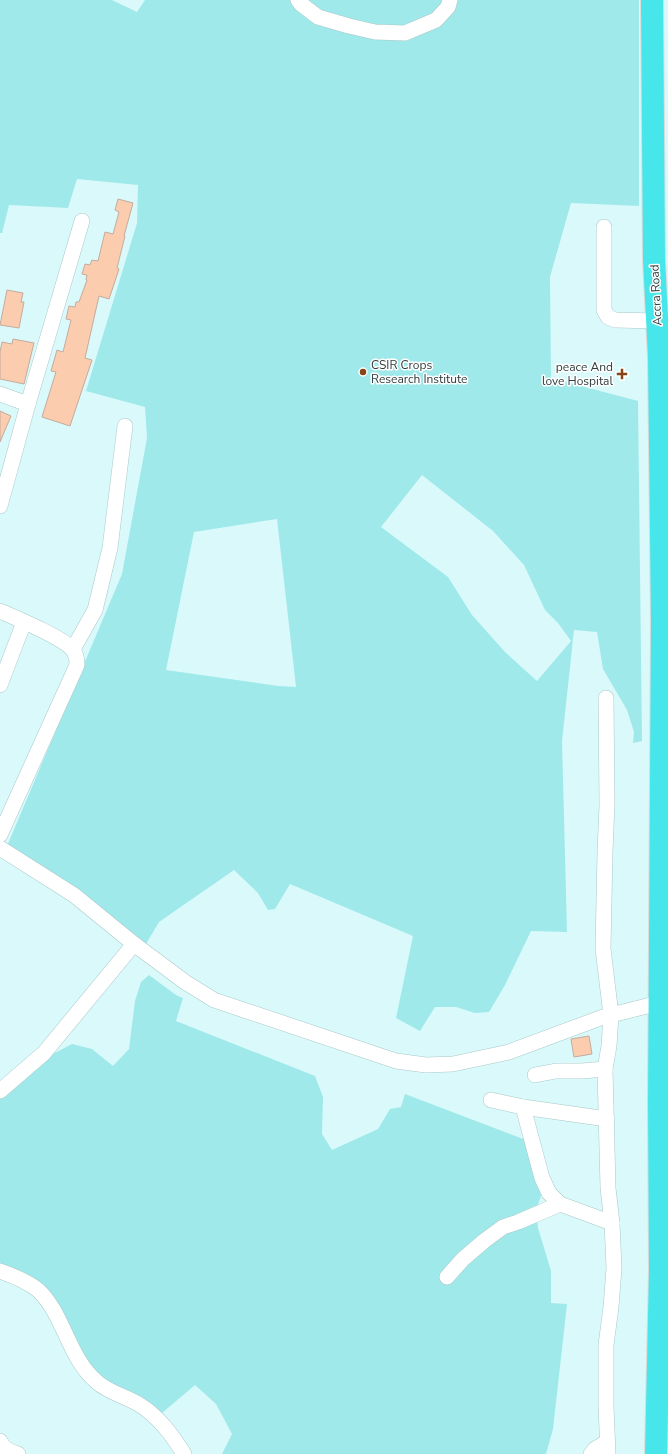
<svg xmlns="http://www.w3.org/2000/svg" width="668" height="1454" viewBox="0 0 668 1454" font-family="'Nunito Sans',sans-serif">
<rect width="100%" height="100%" fill="#daf9fa"/>
<g fill="#a0e9eb" fill-rule="evenodd">
<path d="M0,0H112L137,12L145,0H639V206L571,203L550,277L551,378L638,401L642,741L633,743L634,732L627,710L603,669L597,632L574,630L562,741L567,932L531,931L505,985L489,1012L475,1013L456,1007H435L420,1031L396,1018L413,936L290,884L275,909L268,910L258,893L234,870L159,922L146,944L7,846L122,574L147,438L145,407L86,391L137,223L138,185L77,179L68,208L9,205L2,233H0ZM422,475L493,531L524,565L545,610L558,623L571,641L537,681L505,652L472,615L448,577L381,527ZM277,519L296,687L278,686L166,670L194,532Z"/>
<polygon points="149,975 176,995 183,998 176,1021 315,1076 323,1097 322,1134 332,1150 378,1129 390,1109 401,1107 405,1094 526,1140 538,1180 541,1196 536,1210 538,1228 551,1271 551,1303 567,1304 553,1429 546,1454 222,1454 232,1434 216,1404 195,1385 162,1413 107,1381 93,1370 52,1300 0,1265 0,1099 47,1057 72,1044 92,1049 113,1066 129,1049 135,1001 141,982"/>
</g>
<g fill="#fcccaf" stroke="#c3ac9f">
<polygon points="118,199 133,203 124,236 125,236 117,268 119,269 109,299 99,296 85,358 92,360 70,426 42,417 56,372 51,371 57,350 63,352 71,320 66,319 69,306 75,307 76,302 79,302 87,280 86,280 87,275 82,274 85,264 90,265 92,260 98,261 105,232 113,234 119,212 115,210"/>
<polygon points="7,290 23,293 21,302 24,302 19,328 0,325"/>
<polygon points="13,339 34,343 24,384 0,379 0,352 2,342 12,344"/>
<polygon points="0,411 11,416 0,442"/>
<polygon points="589,1036 592,1054 574,1057 571,1039"/>
</g>
<g fill="none" stroke-linecap="round" stroke-linejoin="round">
<g stroke="#aac8c9" stroke-width="16">
<g id="minor">
<polyline points="298,0 301,4 318,17 349,26 375,32 405,33 436,20 448,7 450,0"/>
<polyline points="604,227 604,310 608,317 615,320 657,321"/>
<polyline points="0,394 28,404"/>
<polyline points="0,506 28,404 82,221"/>
<path d="M0,611C16,618 64,638 73,650C76,654 77,660 77,665L0,835"/>
<polyline points="73,649 95,610 110,548 125,426"/>
<polyline points="0,685 24,622"/>
<polyline points="606,698 607,805 605,852 603,949 611,1015 609,1046 605,1069 608,1188 612,1223 614,1268 611,1307 606,1345 606,1406 608,1454"/>
<polyline points="0,848 74,895 134,944 185,982 214,1000 396,1061 426,1065 453,1064 509,1052 603,1017 659,1003 668,1003"/>
<polyline points="535,1075 556,1071 582,1071 605,1069"/>
<polyline points="0,1091 44,1053 134,944"/>
<polyline points="491,1100 523,1107 607,1119"/>
<polyline points="523,1107 542,1178 549,1193 560,1204 612,1223"/>
<path d="M0,1271C14,1276 27,1281 38,1290C64,1314 68,1358 97,1382C109,1393 126,1396 140,1405C159,1417 172,1435 184,1454"/>
<polyline points="447,1277 463,1259 484,1241 503,1227 518,1222 560,1204"/>
<path d="M0,1441C3,1449 10,1452 18,1454"/>
<polyline points="591,1454 595,1449 607,1442"/>
</g>
</g>
<g stroke="#dadcdc" stroke-width="24">
<polyline id="highway" points="652,0 654,260 659,357 662,621 659,1102 660,1271 656,1454"/>
</g>
<use href="#minor" stroke="#fff" stroke-width="15"/>
<use href="#highway" stroke="#47e6eb" stroke-width="22"/>
</g>
<g fill="#874414" stroke="#fff" stroke-width="1.5">
<circle cx="363" cy="372" r="4"/>
<path d="M620 368h4v4h4v4h-4v4h-4v-4h-4v-4h4z"/>
</g>
<g text-anchor="middle" stroke-width="3" stroke-linejoin="round" paint-order="stroke">
<g font-size="12" fill="#303c3d" stroke="#fff">
<text transform="translate(656 295) rotate(-93)" y="4">Accra Road</text>
</g>
<g font-size="12" fill="#303c3d" stroke="#fff" text-anchor="start">
<text x="371" y="369">CSIR Crops<tspan x="371" dy="14">Research Institute</tspan></text>
<text x="613" y="371" text-anchor="end">peace And<tspan x="613" dy="14">love Hospital</tspan></text>
</g>
</g>
</svg>
